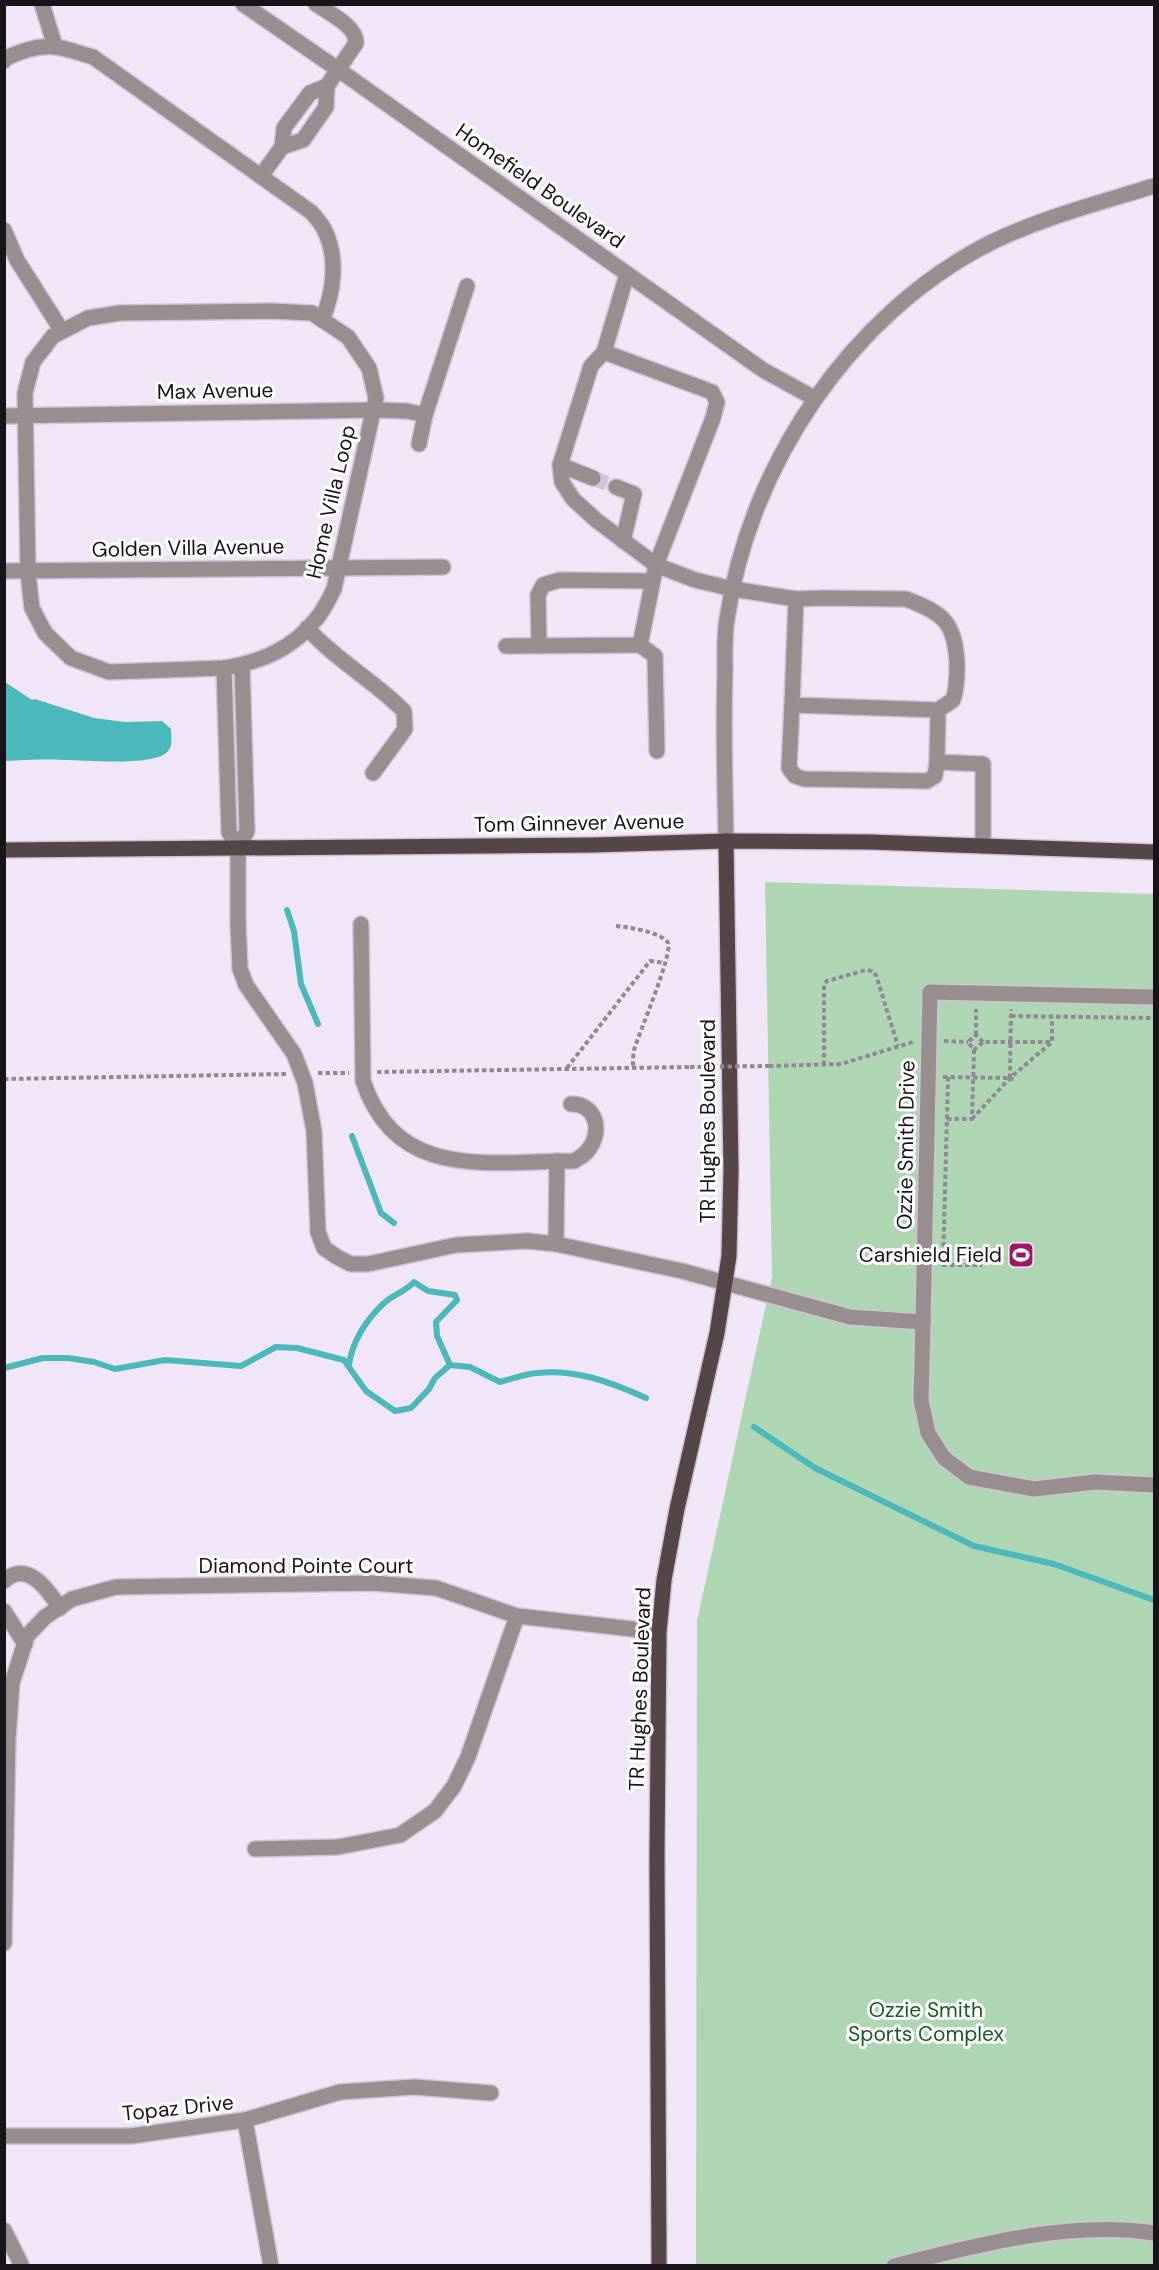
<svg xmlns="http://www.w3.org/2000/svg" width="1159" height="2270" viewBox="0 0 1159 2270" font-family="'DM Sans',sans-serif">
<rect width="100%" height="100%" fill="#f1e5f8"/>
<polygon fill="#aed6b3" points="765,882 1154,894 1154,2265 696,2266 697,1621 772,1277"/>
<path fill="#4bb8bc" d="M5,682L32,700L35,699L94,718L125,722L162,721L171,729C171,736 173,746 168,751C156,767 85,760 64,760C45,759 24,760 5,761Z"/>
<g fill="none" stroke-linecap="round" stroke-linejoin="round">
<g stroke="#4bb8bc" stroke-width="6">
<polyline points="287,910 294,931 301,984 318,1024"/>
<polyline points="352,1136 381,1213 394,1223"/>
<path d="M349,1365C352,1342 366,1320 383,1304C392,1295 405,1292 414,1282L428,1291L455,1295L457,1300L436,1322L437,1336L450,1365"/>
<path d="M4,1368L43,1358H68L94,1362L115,1369L165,1360L241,1366L276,1347L297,1348L344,1360L366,1391L395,1411L411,1408L429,1389L435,1378L450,1365L470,1367L500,1382C512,1379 524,1374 537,1373C576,1369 611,1382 646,1398"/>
<polyline points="754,1427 815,1468 974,1546 1054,1564 1154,1600"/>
</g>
<polyline stroke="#d0c6d7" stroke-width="15" stroke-dasharray="15 8" stroke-linecap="butt" points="593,478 616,487"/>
<g stroke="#cec4d4" stroke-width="18">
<g id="minor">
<polyline points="42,4 55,46"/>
<polyline points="243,4 346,75 763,370 814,398"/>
<path d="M4,61L6,58C44,41 55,45 93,57L311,212C316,218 322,224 325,231C338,259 334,292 322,320"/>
<polyline points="282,147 284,128 310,93 327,86"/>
<path d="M261,176L282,147L303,140L326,107L327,86L356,43C357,26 328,13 316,4"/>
<polyline points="4,230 17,260 62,331"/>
<path d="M627,274L604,352L712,392L717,402L713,418L656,565L695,580L733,589L796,599L823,598L906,599C943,613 955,622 957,663C957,676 957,688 953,700L938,710"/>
<path d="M271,311L312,313L348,337L369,368L376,398L334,589C329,599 324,610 317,618C293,649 261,662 224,668L109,672L71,658L45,633L32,608L28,574L25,393L33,362L53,336L88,318L120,313Z"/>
<polyline points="4,416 374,410 407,411 425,415"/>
<polyline points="419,444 425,415 467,286"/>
<polyline points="560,465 593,478"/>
<polyline points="616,487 634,494 623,541"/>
<polyline points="4,571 443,567"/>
<polyline points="796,599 792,705 938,710 937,762 983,764 983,846"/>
<path d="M307,628C336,660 374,681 404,711L405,729L373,773"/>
<polyline points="539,645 538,595 543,585 560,580 651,581"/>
<polyline points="640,645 655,656 657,751"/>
<polyline points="506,646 640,645 656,565 596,520 573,499 562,482 560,465 591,366 604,352"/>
<polyline points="242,665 247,831 238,848 238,923 240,969 246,985 294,1054 305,1083 314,1131 318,1232 324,1248 337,1257 351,1264 368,1264 456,1245 527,1241 556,1244 682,1271 850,1317 923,1322 930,992 1154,997"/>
<polyline points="224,668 229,832 238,848"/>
<polyline points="792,705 789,768 795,776 804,779 927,781 935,776 937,762"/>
<path d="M726,841C725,785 723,729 725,673C725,655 724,636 727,619C749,466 850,315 988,244C1040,218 1099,203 1154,186"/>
<path d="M361,924L363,1081C397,1182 489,1161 574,1161C579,1158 585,1155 589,1149C602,1131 597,1104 571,1104"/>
<polyline points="556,1244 557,1161"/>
<polyline points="923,1322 921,1400 928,1433 944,1458 969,1477 1034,1489 1095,1482 1154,1485"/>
<path d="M4,1581C27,1559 48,1590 60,1608"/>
<polyline points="4,1611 25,1644"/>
<polyline points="255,1849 338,1847 400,1835 435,1811 454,1786 468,1757 517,1616"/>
<polyline points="4,1943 8,1738 12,1683 27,1636 45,1617 72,1599 116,1587 372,1583 436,1588 517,1616 659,1632"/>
<polyline points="245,2120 340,2092 414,2087 491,2093"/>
<polyline points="4,2136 131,2136 245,2120 271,2266"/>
<polyline points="4,2230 21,2264"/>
<path d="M894,2266C977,2245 1070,2220 1154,2233"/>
</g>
</g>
<g stroke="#cec4d4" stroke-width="18">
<g id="major">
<polyline points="4,850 593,845 726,841 870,842 1154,852"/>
<polyline points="659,2266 657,1856 659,1632 664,1580 677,1509 717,1333 729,1256 731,1171 726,841"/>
</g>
</g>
<g stroke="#908895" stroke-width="4" stroke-dasharray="4.5 3" stroke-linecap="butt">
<path d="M616,926C627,927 662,932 668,943C673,954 639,1033 634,1050C633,1056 633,1062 633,1068"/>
<polyline points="1011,1016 1154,1018"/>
<polyline points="976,1035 976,1009"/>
<polyline points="944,1041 968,1042"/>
<polyline points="983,1042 976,1035 968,1042 974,1050 983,1042 1051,1042"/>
<polyline points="824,1065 824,984 827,981 866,970 872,971 876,975 898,1046"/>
<polyline points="769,1066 841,1064 913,1042"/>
<polyline points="567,1068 650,961 665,963"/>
<polyline points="377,1072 690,1067"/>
<polyline points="318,1073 349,1073"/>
<polyline points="943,1077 1010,1078 1013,1080"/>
<polyline points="948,1077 943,1265 982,1265"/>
<polyline points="1010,1078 1011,1009"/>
<polyline points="4,1079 286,1074"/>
<polyline points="947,1119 972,1119 974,1050"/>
<polyline points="972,1119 1010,1078 1052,1042 1052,1017"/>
</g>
<use href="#minor" stroke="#998e8f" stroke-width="15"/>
<use href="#major" stroke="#564546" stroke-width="15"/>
<polyline stroke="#908895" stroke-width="4" stroke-dasharray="4.5 3" stroke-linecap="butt" points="690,1067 769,1066"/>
</g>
<defs>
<g id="stadium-square" transform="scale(1.35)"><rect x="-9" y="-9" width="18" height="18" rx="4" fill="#9f1764" stroke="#fff"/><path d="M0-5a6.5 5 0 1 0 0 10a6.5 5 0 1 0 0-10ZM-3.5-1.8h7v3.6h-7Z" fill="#fff"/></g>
</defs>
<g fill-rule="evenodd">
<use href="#stadium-square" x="1021" y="1255"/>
</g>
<g text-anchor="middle" stroke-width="6" stroke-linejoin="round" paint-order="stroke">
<g font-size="21" fill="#18141a" stroke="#fff">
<text transform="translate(540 186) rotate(35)" y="7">Homefield Boulevard</text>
<text transform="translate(215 391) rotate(-1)" y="7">Max Avenue</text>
<text transform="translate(331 502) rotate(-77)" y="7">Home Villa Loop</text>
<text transform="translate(188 548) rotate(-1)" y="7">Golden Villa Avenue</text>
<text transform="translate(579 823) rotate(-1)" y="7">Tom Ginnever Avenue</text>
<text transform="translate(708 1121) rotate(-90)" y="7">TR Hughes Boulevard</text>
<text transform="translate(906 1145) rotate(-89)" y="7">Ozzie Smith Drive</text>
<text x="306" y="1573">Diamond Pointe Court</text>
<text transform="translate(640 1689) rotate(-88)" y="7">TR Hughes Boulevard</text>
<text transform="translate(178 2108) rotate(-6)" y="7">Topaz Drive</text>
</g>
<g font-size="21" fill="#18141a" stroke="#fff" text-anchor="end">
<text x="1002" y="1262">Carshield Field</text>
</g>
<g font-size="21" fill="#175a2a" stroke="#fff">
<text x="926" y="2017">Ozzie Smith<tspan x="926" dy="24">Sports Complex</tspan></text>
</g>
</g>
<rect width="1159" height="2270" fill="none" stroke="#18141a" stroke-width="12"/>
</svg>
